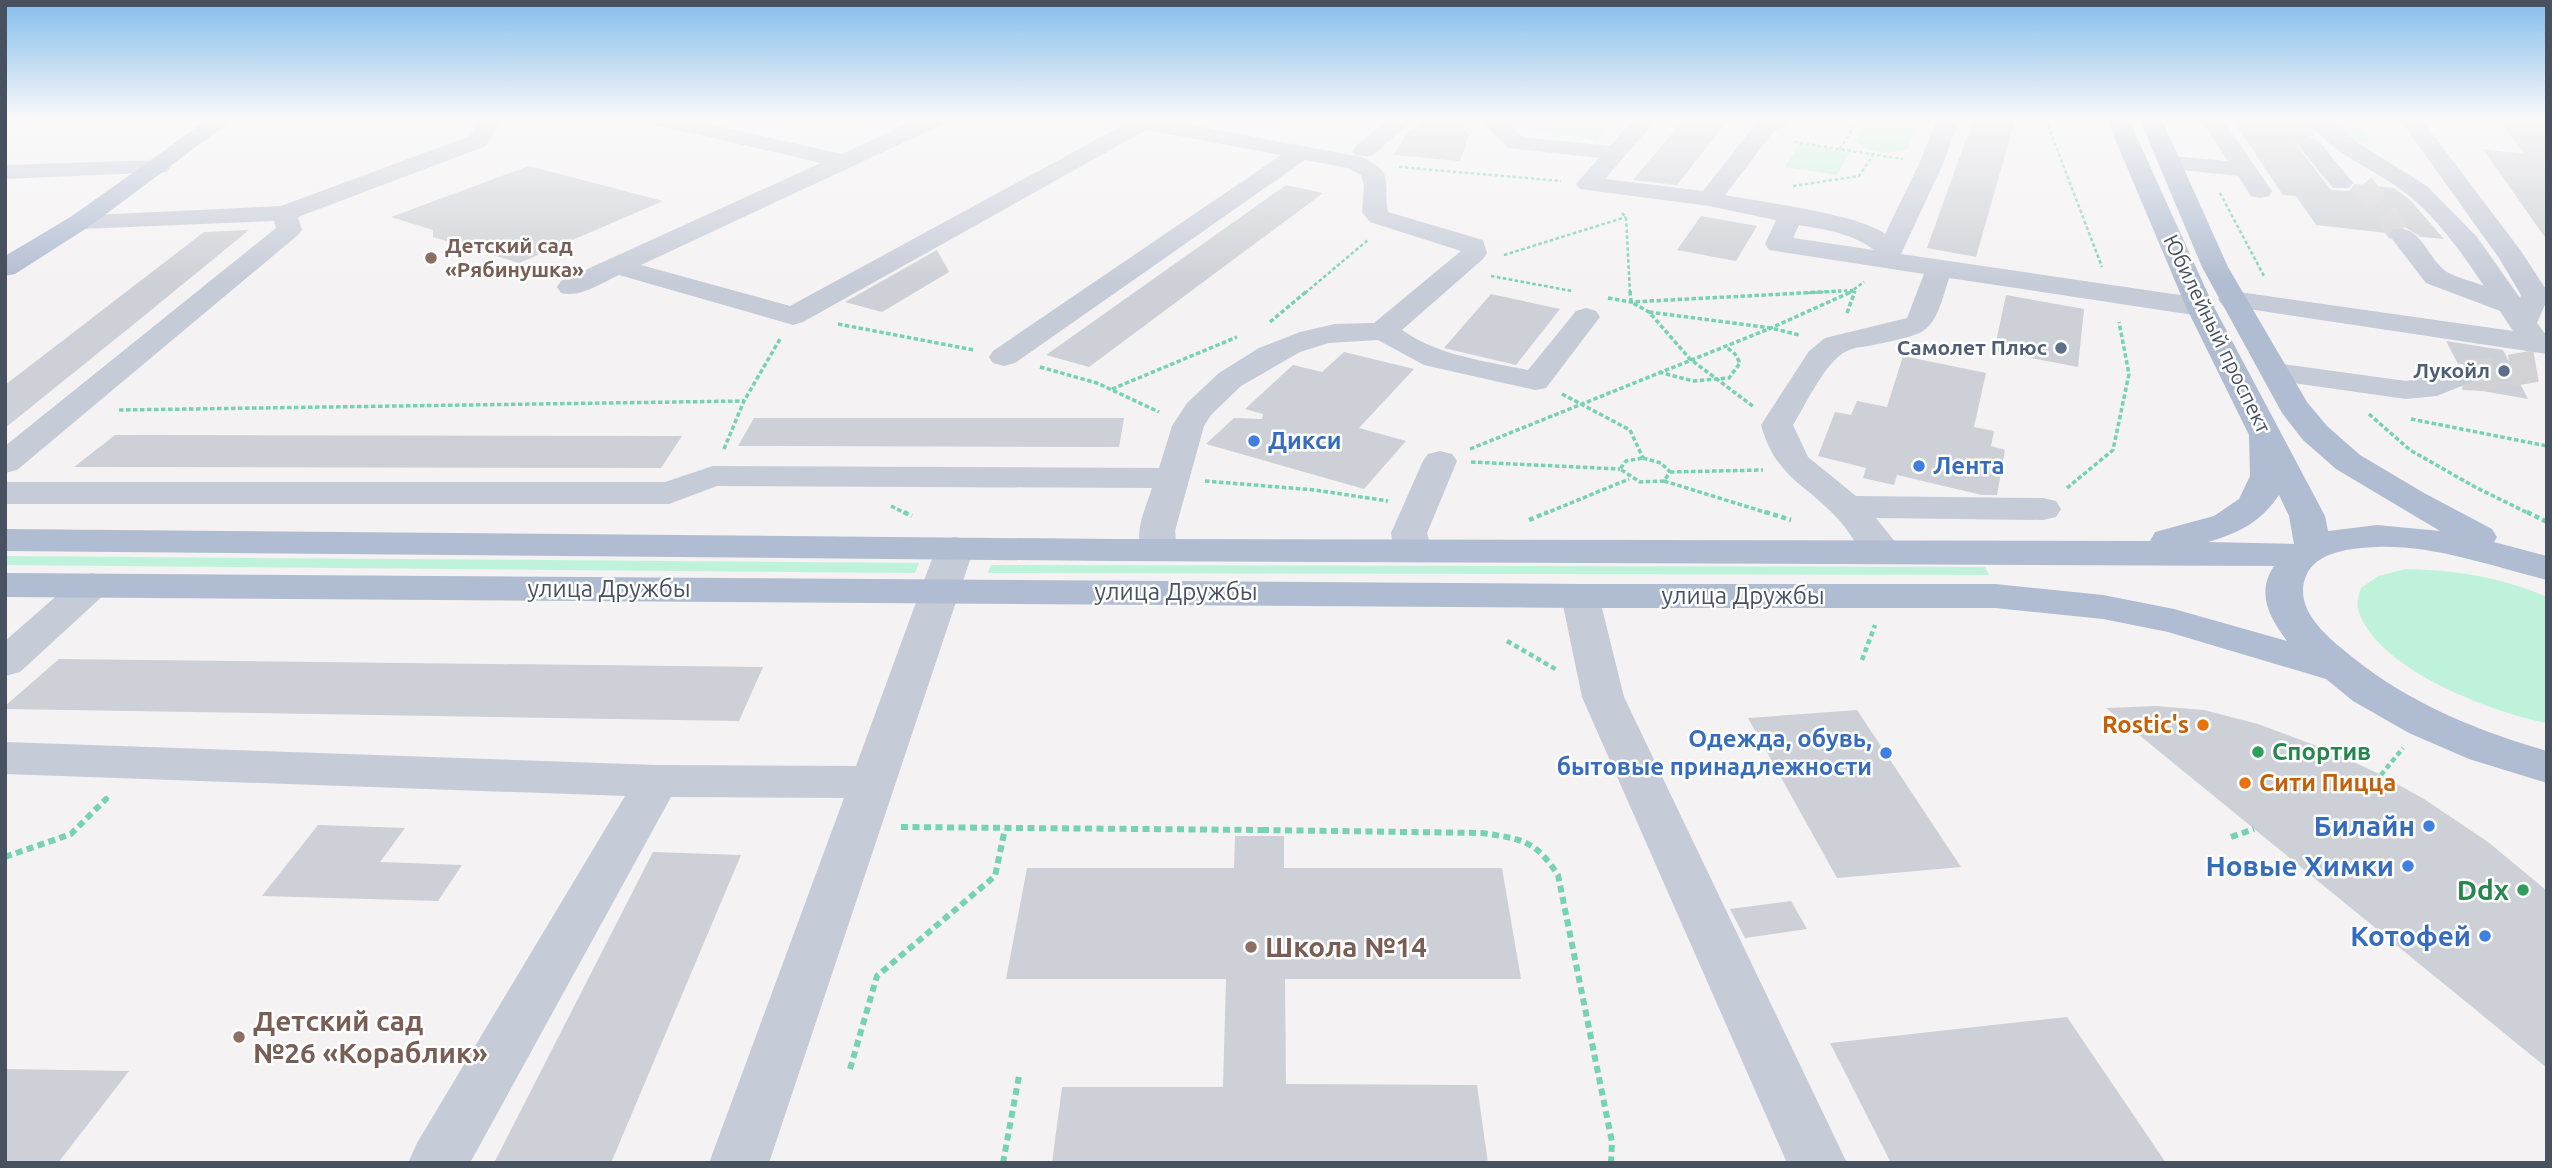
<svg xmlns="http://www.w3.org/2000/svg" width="2552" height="1168" viewBox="0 0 2552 1168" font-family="Ubuntu,sans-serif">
<rect width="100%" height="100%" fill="#f4f2f2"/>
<g fill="#bff2db">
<polygon points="1532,120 1618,120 1597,140 1532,131 1522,122"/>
<path d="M1867,120H1910L1918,126L1907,150C1889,154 1869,154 1855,141Z"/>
<path d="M2328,120H2356L2370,142C2350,147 2340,134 2328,120Z"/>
<polygon points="1799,144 1850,152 1837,175 1785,167"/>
<polygon points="5,556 919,563 915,573 5,565"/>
<polygon points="991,565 1985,567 1989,575 988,573"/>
<path d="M2406,569C2455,570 2501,577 2547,597V723C2491,712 2375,669 2358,609C2356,603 2359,595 2361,588L2378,576Z"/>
</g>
<g fill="#cdd0d6">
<polygon points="1683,120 1728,120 1677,185 1633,180"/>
<polygon points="1973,120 2015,120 1976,257 1927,248"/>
<polygon points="2233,120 2302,120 2315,136 2301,137 2297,146 2331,190 2349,191 2355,184 2394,188 2411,201 2444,239 2421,237 2403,226 2393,227 2387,233 2316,225 2296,196 2283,195"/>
<polygon points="2499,120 2547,120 2547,240 2483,149 2524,154"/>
<polygon points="1424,121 1465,125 1464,130 1469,135 1460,161 1394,155 1409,130 1420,126"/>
<polygon points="529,166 663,201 519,263 433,237 433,230 391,217"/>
<polygon points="1286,185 1323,193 1089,367 1046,355"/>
<polygon points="1701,216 1757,226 1736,261 1677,250"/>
<polygon points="249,230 139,320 5,428 5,385 204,232"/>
<polygon points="937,250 949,272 882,312 845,302"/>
<polygon points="1491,294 1560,309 1516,365 1444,348"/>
<polygon points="2006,295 2084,309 2078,367 1994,351"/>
<polygon points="2446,341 2503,350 2528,399 2471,389 2469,386 2476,382 2480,373 2474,364 2458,364"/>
<polygon points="1344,352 1414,369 1359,428 1406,441 1364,489 1206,444 1234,418 1262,419 1263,414 1245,409 1293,365 1322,372"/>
<polygon points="1903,356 1986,373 1974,427 1994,431 1991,446 2005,450 1997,495 1982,495 1897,475 1894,485 1863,478 1866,468 1818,456 1835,412 1851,415 1857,401 1887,407"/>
<polygon points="754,418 1124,418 1119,447 738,446"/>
<polygon points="115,435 682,436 661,468 74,467"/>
<polygon points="59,659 763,667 739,721 5,709 5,706"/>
<polygon points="2156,706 2204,710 2258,724 2333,752 2381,775 2424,799 2488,842 2547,891 2547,1068 2106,708"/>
<polygon points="1857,710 1961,867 1837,878 1748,718"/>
<polygon points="318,825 405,828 380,862 462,865 438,901 262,896"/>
<polygon points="1235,836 1284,836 1284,868 1502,868 1521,979 1285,979 1286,1084 1477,1085 1488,1163 1052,1163 1062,1087 1223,1087 1226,979 1006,979 1027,868 1234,868"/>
<polygon points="653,852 741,855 611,1163 494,1163"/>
<polygon points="1791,901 1807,929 1745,938 1730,909"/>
<polygon points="2067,1017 2166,1163 1891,1163 1830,1043"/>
<polygon points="5,1069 129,1071 58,1163 5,1163"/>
</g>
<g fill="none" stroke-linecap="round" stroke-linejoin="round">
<g stroke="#d2d2d5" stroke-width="24" stroke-dasharray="24 12" stroke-linecap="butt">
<polyline points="2291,120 2310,145"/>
<polyline points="2362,185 2402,235"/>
</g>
<polyline stroke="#d2d2d5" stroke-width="32" stroke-dasharray="32 16" stroke-linecap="butt" points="2463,374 2484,375 2536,366"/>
<g stroke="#75d2b3" stroke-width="2.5" stroke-dasharray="3.5 2.5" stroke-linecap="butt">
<polyline points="2046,120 2102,267"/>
<polyline points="1794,142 1903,159"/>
<polyline points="1840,149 1858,120"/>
<polyline points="1399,167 1561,181"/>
<polyline points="1793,186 1859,176 1873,155"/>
<polyline points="2220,193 2265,278"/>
<polyline points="1622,213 1626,217 1630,293"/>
<polyline points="1504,255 1626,217"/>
<polyline points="1491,276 1572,291"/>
<polyline points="1305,293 1368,240"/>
<polyline points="1808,293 1855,290 1854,293"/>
<polyline points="1849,293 1864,282"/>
</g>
<g stroke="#75d2b3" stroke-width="3.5" stroke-dasharray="4.5 2.5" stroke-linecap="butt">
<polyline points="1630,291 1631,302 1649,312 1690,359 1754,407"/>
<polyline points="1608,298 1631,302 1841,291"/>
<polyline points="1649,312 1771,328 1799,335"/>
<polyline points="1847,313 1855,291"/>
<polyline points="1270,322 1307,291"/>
<polyline points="838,324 974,350"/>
<polyline points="1040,367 1097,383 1159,412"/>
<polyline points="1659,372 1693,381 1729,378 1740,363 1735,354 1725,346"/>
<polyline points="1112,389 1237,337"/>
<polyline points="1562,394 1630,430 1643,458"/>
<polyline points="119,410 744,401"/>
<polyline points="2369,414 2410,450 2475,487 2530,514"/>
<polyline points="2411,419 2547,446"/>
<polyline points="724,449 744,401 780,339"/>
<polyline points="1470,449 1771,328 1853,291"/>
<polygon points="1643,458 1661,463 1670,472 1664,481 1640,482 1620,469 1626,461"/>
<polyline points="1471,462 1620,469"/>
<polyline points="1670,472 1763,470"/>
<polyline points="1205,481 1315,490 1388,501"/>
<polyline points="1664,481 1771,514"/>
<polyline points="2067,488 2113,450 2129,374 2119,322"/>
<polyline points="891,506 907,514"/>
<polyline points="1544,514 1629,479"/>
</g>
<g stroke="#75d2b3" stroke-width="4.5" stroke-dasharray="5 3.5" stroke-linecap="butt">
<polyline points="904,512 912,516"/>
<polyline points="1765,512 1791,520"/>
<polyline points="2527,512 2547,522"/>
<polyline points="1529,520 1548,512"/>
<polyline points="1507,641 1557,670"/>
<polyline points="1862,660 1875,625"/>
<polyline points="2381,775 2403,748"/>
<polyline points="105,800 108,797"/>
</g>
<g stroke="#75d2b3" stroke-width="6" stroke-dasharray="7 4.5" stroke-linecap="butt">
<polyline points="901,827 1262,830 1262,836"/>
<path d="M1262,830L1482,833C1522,839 1535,840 1558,875L1612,1142L1611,1163"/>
<polyline points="2231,837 2254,829"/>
<polyline points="5,857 71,834 107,798"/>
<polyline points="850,1069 877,976 995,876 1005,829"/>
<polyline points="1003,1163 1019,1076"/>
</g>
<g fill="#c5cbd7" fill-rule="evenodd">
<polygon points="479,120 501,120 486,146 298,217 302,230 298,235 17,470 5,473 5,446 276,228 274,221 81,229 72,226 68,221 72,216 281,206 470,136"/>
<path d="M650,120H691L842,154L915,120H944L941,125L641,265L790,306L1123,125L1117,120H1165L1361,157C1397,172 1382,184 1388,212L1483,240L1487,253L1483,259L1402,330C1439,356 1485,361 1528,370L1576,311L1586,308L1596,311L1600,317L1546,388L1535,390L1424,365L1378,340L1329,343L1300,352L1241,386L1211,415L1204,426L1175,531L1177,549L1171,557L1158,560L1145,557C1131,537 1145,510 1152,488L717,486L669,504H5V482H665L713,466L1159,468L1172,426L1187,403L1219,373L1259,348L1300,332L1335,324L1374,323L1461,251L1370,222L1362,212L1364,186L1361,175L1347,168L1305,160L1015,363L1004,366L993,363L989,357L993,351L1281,155L1146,130L803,322L793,325L783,322L619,275C601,283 581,298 561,293L557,287L561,281L821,163L661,126L653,125Z"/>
<polygon points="1388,120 1413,120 1372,156 1356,156 1353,151 1356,146"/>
<path d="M1481,120H1505L1523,137L1610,146L1633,120H1656L1605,179L1703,191L1758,121L1791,120L1788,125L1774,131L1725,195C1761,202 1859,214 1885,234L1919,164L1937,120H1959L1943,164L1901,254L2200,298L2210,301L2214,307L2210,313L2200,316L1949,278C1932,335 1931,333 1873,345C1865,347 1854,347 1847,351C1826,360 1805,406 1793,425L1808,457L1856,496L2043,498L2056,501L2061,509L2056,517L2043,520L1876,518L1904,553L1898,561C1890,563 1880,566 1872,561C1861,554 1848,529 1838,519C1805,483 1776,478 1761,425L1809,351L1825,338L1907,318L1924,274L1769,250L1765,244L1776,220L1709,206L1580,189L1576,184L1599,158L1508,148ZM1799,225C1827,230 1852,233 1874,250L1793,238Z"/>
<polygon points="2201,120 2223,120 2272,191 2269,196 2260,198 2251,196 2238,176 2163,168 2159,163 2163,158 2171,156 2228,161"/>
<path d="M2307,120H2330L2361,145L2427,186L2477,237L2520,298L2521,295L2499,258L2400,120H2422L2521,251L2547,291V300L2537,323L2547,336V354L2222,305L2218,299L2222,293L2232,291L2513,331L2500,311L2426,283L2389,235L2393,230C2421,222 2427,259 2447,272C2457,278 2472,281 2484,286C2462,253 2438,219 2407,194C2375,169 2332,155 2307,120Z"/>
<polygon points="2310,138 2318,140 2349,178 2353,183 2349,188 2333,188 2302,150 2299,145 2302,140"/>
<polygon points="159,160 167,162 171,167 167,172 5,179 5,165"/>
<path d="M2275,363L2406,381C2430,379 2451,362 2474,367L2478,374L2474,381L2437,396L2406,399L2264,379L2260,372L2264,365Z"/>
<polygon points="1440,451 1452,454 1457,461 1427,533 1432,551 1426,559 1413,562 1400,559 1394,551 1391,533 1423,461 1428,454"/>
<polygon points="955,537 968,540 974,548 769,1163 709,1163 844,798 671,797 470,1163 408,1163 417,1143 625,796 5,774 5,742 657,765 856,766 936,548 942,540"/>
<polygon points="92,573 106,577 111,585 106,593 20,672 5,676 5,641 78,577"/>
<polygon points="1580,584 1594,588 1599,596 1624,697 1847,1163 1787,1163 1582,697 1561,596 1566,588"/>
</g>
<g fill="#b0bcd1" fill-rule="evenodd">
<polygon points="207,120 232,120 90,226 15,274 5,276 5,256 72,216"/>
<path d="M2107,120H2129L2214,307L2325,516L2328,531L2377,525L2440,531L2336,469L2303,440L2282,413L2202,267L2140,120H2162L2228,267L2307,402L2327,426L2360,455L2424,493L2492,529L2497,537L2494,542L2547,556V580C2490,566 2435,545 2376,547C2353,548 2316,551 2306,576C2294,605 2320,630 2340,647C2400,699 2471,729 2547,751V783L2469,759L2409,733L2353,701L2326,679L2168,632L2103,619L1995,608H1580L5,597V573L1580,584H1995L2103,595L2174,609L2287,641C2269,617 2256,593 2274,566L1114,561L5,551V529L1114,539L2150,541L2155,532L2214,516L2239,499L2250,476L2249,435L2186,307ZM2279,495L2289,516L2294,544L2208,542C2239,533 2261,522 2279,495Z"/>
</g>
</g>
<linearGradient id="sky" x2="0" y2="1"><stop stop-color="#83bdec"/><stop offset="0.42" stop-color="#faf9f9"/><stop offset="1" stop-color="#faf9f9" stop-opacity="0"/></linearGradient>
<rect width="2552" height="284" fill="url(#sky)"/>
<g fill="#8d6e63" stroke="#fff" stroke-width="2.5">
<circle cx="431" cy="258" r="7"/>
<circle cx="1251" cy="947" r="7"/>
<circle cx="239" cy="1037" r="7"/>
</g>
<g fill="#5c6f8a" stroke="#fff" stroke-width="2.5">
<circle cx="2061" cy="348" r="7"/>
<circle cx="2504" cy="371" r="7"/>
</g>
<g fill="#3f7fe0" stroke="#fff" stroke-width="2.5">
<circle cx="1254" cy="441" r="7"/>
<circle cx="1919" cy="466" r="7"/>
<circle cx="1886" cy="753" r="7"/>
<circle cx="2429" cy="826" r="7"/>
<circle cx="2408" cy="866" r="7"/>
<circle cx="2485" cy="936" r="7"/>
</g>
<g fill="#e8710a" stroke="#fff" stroke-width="2.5">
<circle cx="2203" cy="725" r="7"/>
<circle cx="2245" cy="783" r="7"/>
</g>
<g fill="#2e9e5b" stroke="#fff" stroke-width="2.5">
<circle cx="2258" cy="752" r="7"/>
<circle cx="2523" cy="890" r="7"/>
</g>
<g text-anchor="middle" stroke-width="5" stroke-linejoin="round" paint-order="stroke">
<g font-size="21" font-weight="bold" fill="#785e54" stroke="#fff" text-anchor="start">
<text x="445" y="253">Детский сад<tspan x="445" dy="24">«Рябинушка»</tspan></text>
</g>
<g font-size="21" fill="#485160" stroke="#fff">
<text transform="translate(2217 334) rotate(64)" y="7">Юбилейный проспект</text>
</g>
<g font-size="21" font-weight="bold" fill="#4e5e75" stroke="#fff" text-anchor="end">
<text x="2047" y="355">Самолет Плюс</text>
<text x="2490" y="378">Лукойл</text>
</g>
<g font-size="24" font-weight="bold" fill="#366cbe" stroke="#fff" text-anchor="start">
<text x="1268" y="449">Дикси</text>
<text x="1933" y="474">Лента</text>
<text x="1872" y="747" text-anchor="end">Одежда, обувь,<tspan x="1872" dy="28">бытовые принадлежности</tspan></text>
</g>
<g font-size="24" fill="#485160" stroke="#fff">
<text x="609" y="597">улица Дружбы</text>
<text x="1176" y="600">улица Дружбы</text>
<text x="1743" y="604">улица Дружбы</text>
</g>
<g font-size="24" font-weight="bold" fill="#c56008" stroke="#fff" text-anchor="end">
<text x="2189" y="733">Rostic's</text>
<text x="2259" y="791" text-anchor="start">Сити Пицца</text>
</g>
<g font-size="24" font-weight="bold" fill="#27864d" stroke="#fff" text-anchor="start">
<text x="2272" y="760">Спортив</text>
</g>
<g font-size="28" font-weight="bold" fill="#366cbe" stroke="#fff" text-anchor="end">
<text x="2415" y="836">Билайн</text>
<text x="2394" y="876">Новые Химки</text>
<text x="2471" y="946">Котофей</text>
</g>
<g font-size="28" font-weight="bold" fill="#27864d" stroke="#fff" text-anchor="end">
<text x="2509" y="900">Ddx</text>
</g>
<g font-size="28" font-weight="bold" fill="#785e54" stroke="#fff" text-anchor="start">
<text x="1265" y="957">Школа №14</text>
<text x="253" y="1031">Детский сад<tspan x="253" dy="32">№26 «Кораблик»</tspan></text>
</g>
</g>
<rect width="2552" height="1168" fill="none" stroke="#485160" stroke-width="14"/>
</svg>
